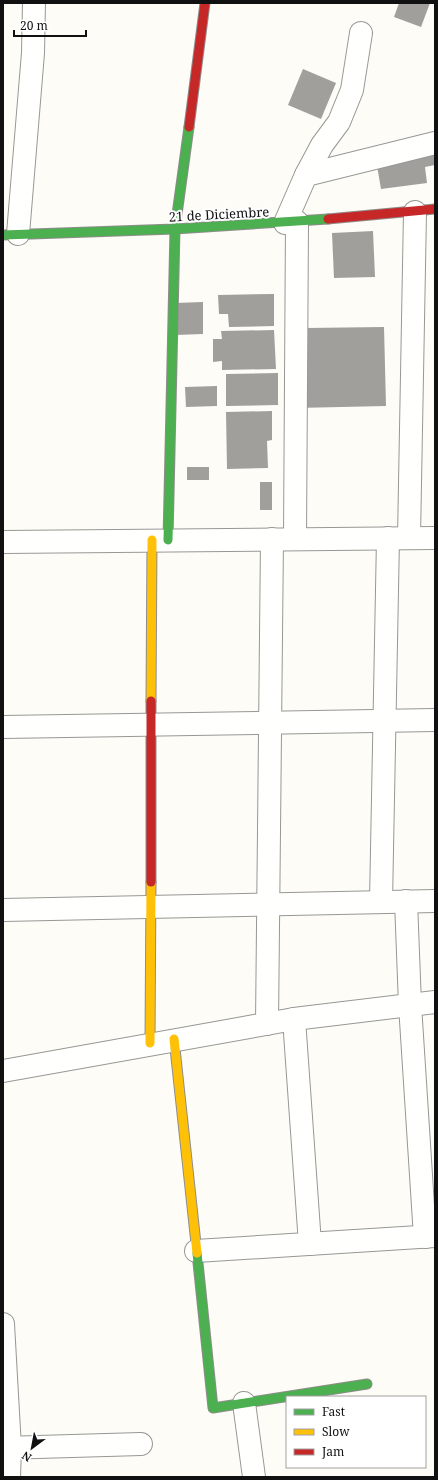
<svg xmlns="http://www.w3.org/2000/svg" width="438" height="1480" viewBox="0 0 438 1480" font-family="'Noto Serif',serif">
<rect width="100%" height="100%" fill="#fdfcf7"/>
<g fill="#a19f9c">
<polygon points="399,3 430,3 421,27 394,17"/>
<polygon points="303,69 336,83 321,119 288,105"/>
<polygon points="435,147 435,165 425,167 427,183 381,189 376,160"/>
<polygon points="373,231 375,277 334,278 332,233"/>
<polygon points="274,294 274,326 229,327 228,314 219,314 218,295"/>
<polygon points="203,302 203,334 175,335 175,303"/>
<polygon points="384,327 386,406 296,408 306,328"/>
<polygon points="274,330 276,369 222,370 222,361 213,362 213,339 222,339 221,331"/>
<polygon points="278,373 278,405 226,406 226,374"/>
<polygon points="217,386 217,406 186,407 185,387"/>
<polygon points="272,411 272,440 267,441 268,468 227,469 226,412"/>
<rect x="187" y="467" width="22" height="13"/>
<rect x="260" y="482" width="12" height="28"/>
</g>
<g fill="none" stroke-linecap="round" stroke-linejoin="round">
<g stroke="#979795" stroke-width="24">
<g id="street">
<polyline points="306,175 322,145 339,122 352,90 361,33"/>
<polyline points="285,223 306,175 435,143"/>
<polyline points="18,234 33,53 34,3"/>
<polyline points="409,538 415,212"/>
<polyline points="295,539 297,222"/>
<polyline points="3,542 435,538"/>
<polyline points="3,727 435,720"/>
<polyline points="406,901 410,1005 425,1237"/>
<polyline points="381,902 388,538"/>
<polyline points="3,910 435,901"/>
<polyline points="294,1019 310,1244"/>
<polyline points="267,1024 272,539"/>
<polyline points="3,1071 294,1019 435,1002"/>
<polyline points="196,1251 435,1236"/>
<polyline points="3,1324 10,1448 9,1477"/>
<polyline points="244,1403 254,1477"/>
<polyline points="3,1448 141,1444"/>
</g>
</g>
<g stroke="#8e8d8b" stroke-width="11">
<g id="fast">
<polyline points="3,235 175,229 328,219"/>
<polyline points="168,540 175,229 189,127"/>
<polyline points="197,1253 213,1408 367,1384"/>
</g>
</g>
<g stroke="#8e8d8b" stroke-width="11">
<g id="slow">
<polyline points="151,701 152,540"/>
<polyline points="174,1039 197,1253"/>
<polyline points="150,1043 151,882"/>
</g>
</g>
<g stroke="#8e8d8b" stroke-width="11">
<g id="jam">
<polyline points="189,127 205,3"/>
<polyline points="328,219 435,209"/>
<polyline points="151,882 151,701"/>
</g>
</g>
<use href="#street" stroke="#fffffe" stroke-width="22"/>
<use href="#fast" stroke="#4caf50" stroke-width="9"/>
<use href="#slow" stroke="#ffc107" stroke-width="9"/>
<use href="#jam" stroke="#c62828" stroke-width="9"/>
</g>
<g text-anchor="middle" stroke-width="4" stroke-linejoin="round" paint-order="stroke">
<g font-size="13" fill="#111" stroke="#fff">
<text transform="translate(219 214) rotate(-3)" y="5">21 de Diciembre</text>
</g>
</g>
<rect width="438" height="1480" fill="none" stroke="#111111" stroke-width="8"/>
<rect x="286" y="1396" width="140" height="72" fill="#ffffff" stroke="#a0a0a0"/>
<rect x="294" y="1409" width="20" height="6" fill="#4caf50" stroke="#a0a0a0"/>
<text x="322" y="1416" font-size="12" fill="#111111">Fast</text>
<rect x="294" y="1429" width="20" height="6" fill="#ffc107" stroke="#a0a0a0"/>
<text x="322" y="1436" font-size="12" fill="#111111">Slow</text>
<rect x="294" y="1449" width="20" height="6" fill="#c62828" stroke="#a0a0a0"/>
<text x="322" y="1456" font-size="12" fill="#111111">Jam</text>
<g transform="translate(32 1448) rotate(212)" stroke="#ffffff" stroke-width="3" paint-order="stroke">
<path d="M0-3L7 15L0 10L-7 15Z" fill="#111111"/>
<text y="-6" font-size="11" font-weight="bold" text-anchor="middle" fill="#111111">N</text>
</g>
<path d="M14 30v6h72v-6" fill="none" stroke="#111111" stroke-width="2"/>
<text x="20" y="30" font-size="12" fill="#111111" stroke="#ffffff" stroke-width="3" paint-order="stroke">20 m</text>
</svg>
